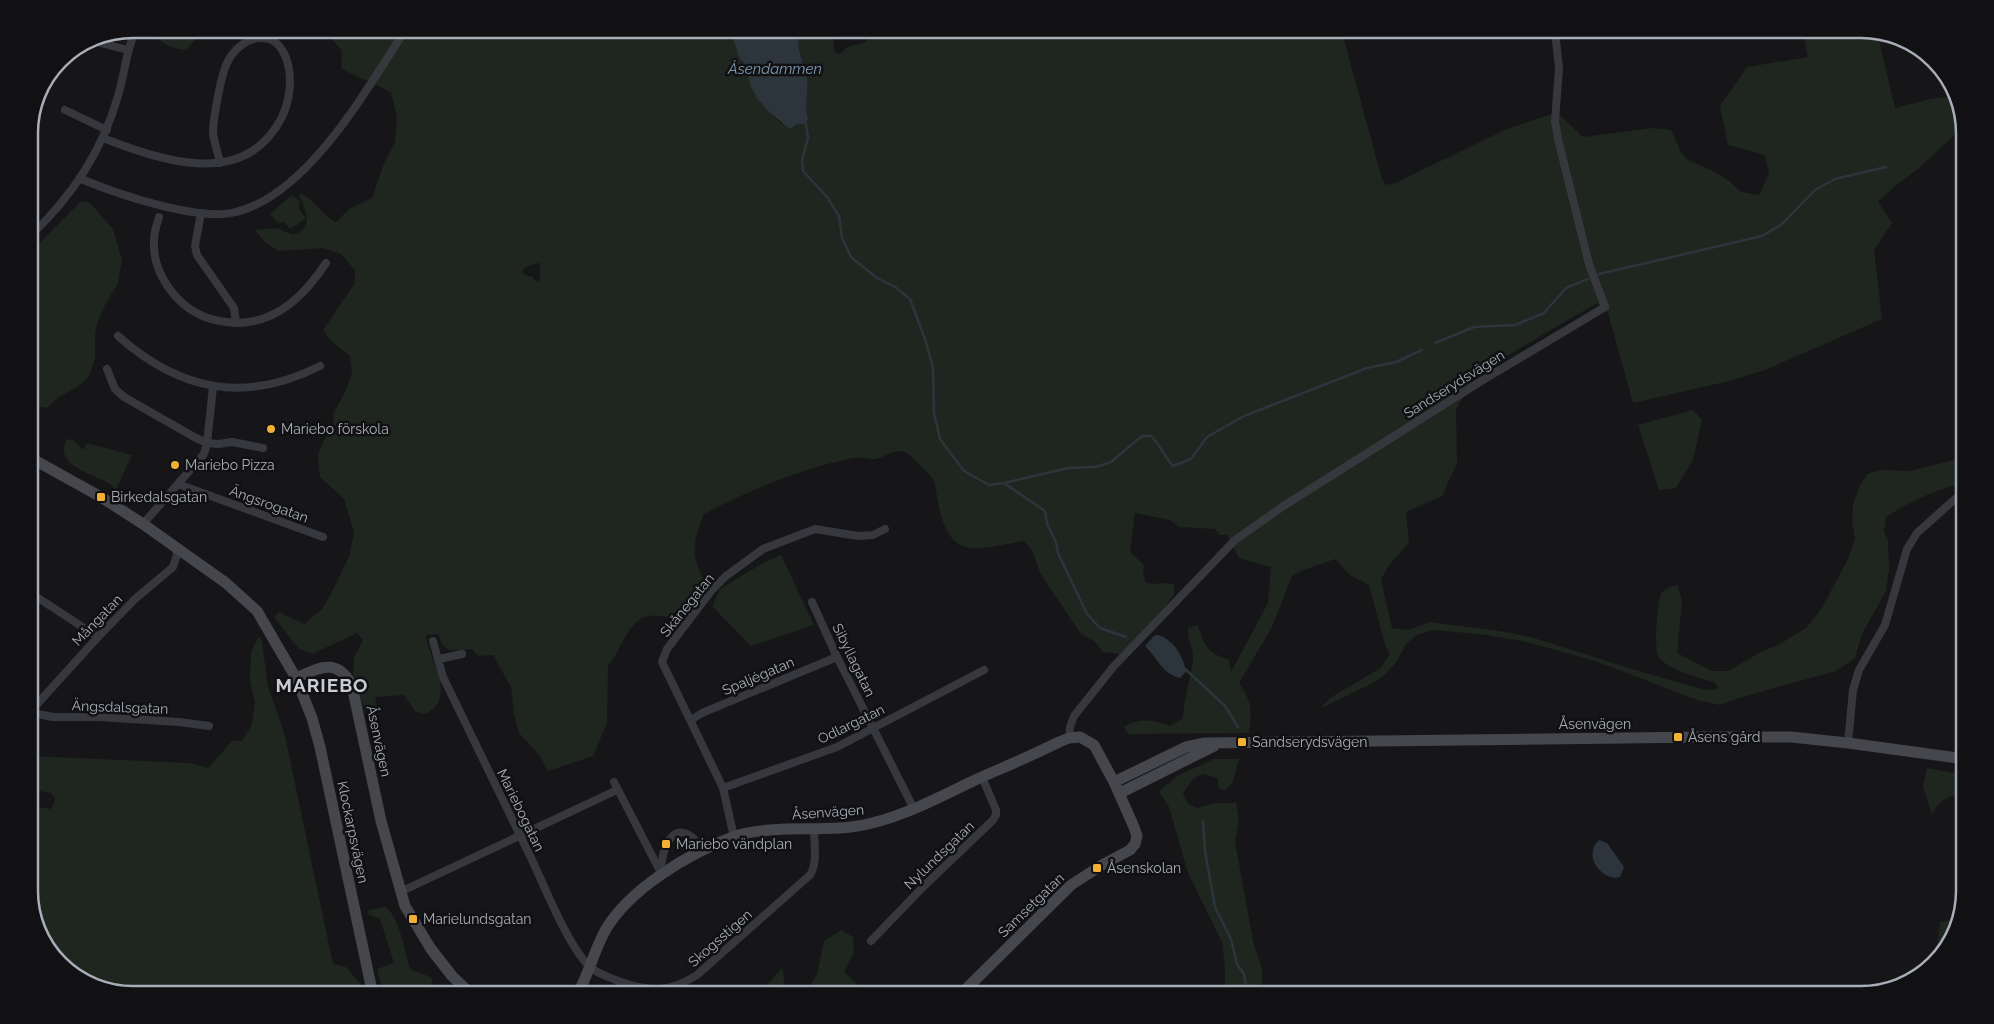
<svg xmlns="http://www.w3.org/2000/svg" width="1994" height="1024" viewBox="0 0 1994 1024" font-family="Raleway,sans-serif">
<rect width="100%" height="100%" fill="#161618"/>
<g fill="#1e261f" fill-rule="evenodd">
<path d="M154,29H205L186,50C173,49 156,43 154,29Z"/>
<path d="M323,29H708C713,37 724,39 733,39L739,57L745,65L756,97L769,112L781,123L797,124L808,118C804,105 809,93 807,79C805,64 793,44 801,29H848L838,32L833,41L835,53L840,54L847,47L866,42L869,29H1341L1382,179L1386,185L1395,183L1507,129L1555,113L1561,116L1583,137L1653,128L1671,130L1681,152L1688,160L1711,170L1728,180L1741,192L1759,195L1769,174L1765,155L1728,145L1720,106L1747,67L1808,57L1802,29H1862L1877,32L1895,108L1931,99L1955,96L1965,125L1918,169L1895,186L1878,202L1892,223L1874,250L1882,319L1765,370L1729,381L1633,403L1608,313L1597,303L1476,374L1456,410L1457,463L1442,496L1406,512L1409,543L1389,565L1381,580L1392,628L1408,630L1430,622L1506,632L1534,638L1645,673L1702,689L1715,690L1718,687L1714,682C1700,678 1665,669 1658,656C1654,650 1657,601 1661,594C1665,588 1671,587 1677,585L1682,600L1677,653L1712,671H1728L1759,653L1780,644L1806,628L1822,608L1848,559L1855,539L1852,521L1853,504L1861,483L1868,474L1881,470L1910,471L1961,458H1965V483C1938,488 1909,502 1886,517L1884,532L1888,539L1889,569L1886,591L1862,634L1855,658L1836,671L1742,697L1720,705L1700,701L1595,661L1527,642L1487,635L1434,630L1417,635L1406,644L1397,661L1384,676L1367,686L1321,708L1330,698L1381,668L1390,654L1385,645L1369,585L1350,575L1335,559L1301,571L1292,576L1272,627L1239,683C1252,702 1252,710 1249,733L1128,734L1124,727C1141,717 1151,720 1170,726L1183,718C1184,697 1191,680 1193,659C1194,649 1187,640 1188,628L1198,625C1204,646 1208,653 1229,660L1231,672L1268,603L1271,567L1239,558L1227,535H1219L1215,529L1179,527L1170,520L1135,513L1130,552L1144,565L1143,574L1146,583C1156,585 1164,582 1174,584V595L1139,640L1121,654L1103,652L1094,641L1081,634L1040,573L1032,550L1024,541C977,549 950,563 938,503C935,484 937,481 922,467C917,463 911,454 905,452C893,449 887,456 876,459C869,460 861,456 853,458C803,468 749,490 704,514C693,541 690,556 705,582C700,590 689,613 680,616C667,620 655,611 641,619C625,629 620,652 608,666L607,723L593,756L548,771L539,755L519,733L514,715L511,687L493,655L478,656L472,649C454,650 444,656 438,634L426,635C428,659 459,697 425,714L416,712L404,695L375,697L377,707L365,711L353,678L354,657L363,640L357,633L312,654L298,648L274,617L279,612L304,624L323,608L336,584L350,554L354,532L344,499L320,477L318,455L323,442L334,425L333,414L346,390L352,372L350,356L329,339L323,330L355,283V270L341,254L323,248L278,251L265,242L255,230L277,228L293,235C316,227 304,210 299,193C315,199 321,215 336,222L349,209L372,198L384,163L395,142L397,117L391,93C375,82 357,78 341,68L342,51ZM540,263V280L538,282L535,281L533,277L523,274V269L533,264Z"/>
<polygon points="292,195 300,201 299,209 305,217 305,219 290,229 284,222 278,223 270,214"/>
<polygon points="80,202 89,202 113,229 122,260 118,283 106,303 97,323 95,334 95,357 89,377 77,387 59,397 47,408 35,406 29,398 29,254"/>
<polygon points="1693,410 1702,420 1693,460 1676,488 1659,490 1638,425"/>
<path d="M67,439L73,440L83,450L87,443L132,455L116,489C112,486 107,482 103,480C87,473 53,462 67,439Z"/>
<polygon points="781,555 814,625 751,646 712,606 720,589 763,563"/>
<polygon points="259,636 262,642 268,686 285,736 333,964 346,967 363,987 365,995 132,995 86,984 46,949 29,899 29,806 50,809 53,806 55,798 51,793 29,789 29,756 190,763 208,768 232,741 242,741 252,724 255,702 250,681 251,652"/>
<polygon points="1214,759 1239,759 1232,784 1225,790 1218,788 1218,778 1203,774 1193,779 1183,793 1188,804 1197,808 1214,803 1236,803 1239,819 1235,842 1253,941 1262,969 1262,984 1254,991 1252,995 1225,995 1225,967 1222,942 1188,873 1169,807 1159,791 1179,775"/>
<path d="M1927,768L1965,775V796C1950,793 1939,801 1932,814L1923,787Z"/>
<path d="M385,907C399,915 406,954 410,969L433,978L429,992L412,995H384L377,969L394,963L380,919L368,914L369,910Z"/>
<polygon points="1952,920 1959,920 1954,938 1936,957 1940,922"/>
<polygon points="841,930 853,937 854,953 844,971 867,995 805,995 817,974 824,941"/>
<path d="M782,968C786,976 782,986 785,995H758Z"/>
</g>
<g fill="#2c353c">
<path d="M734,29H801C793,44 805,64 807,79C809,93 804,105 808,118L806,124H797L790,129L769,112L756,97L750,84L745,65L739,57L733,39Z"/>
<path d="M1157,635C1173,638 1184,657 1186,672L1180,678C1163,675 1156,656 1145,646L1154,636Z"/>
<path d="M1599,840L1607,843L1624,867L1620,877C1604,882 1581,857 1599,840Z"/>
</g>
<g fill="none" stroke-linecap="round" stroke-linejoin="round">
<g stroke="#2c353c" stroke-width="2.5">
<polyline points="806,124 808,138 802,160 803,171 827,197 839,216 842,238 851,257 877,278 895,287 910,299 925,339 933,368 934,413 940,439 964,471 989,485 1004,483 1045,511 1047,524 1056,542 1058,553 1087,614 1100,628 1126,637"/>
<polyline points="1599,274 1762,236 1782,224 1815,190 1835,179 1886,167"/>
<polyline points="1435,343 1474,327 1515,325 1544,313 1566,288 1588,279"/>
<path d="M1004,483L1068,468L1096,467L1111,462L1142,436H1151C1161,446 1164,456 1173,466L1191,459L1207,437L1244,416L1367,368L1396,362L1422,350"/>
<polyline points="1184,668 1225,706 1238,727"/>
<polyline points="1203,821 1205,851 1215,907 1231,939 1237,964 1244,974 1247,995"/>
</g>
<g stroke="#37383d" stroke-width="8">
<polyline points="89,40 128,50"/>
<polyline points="65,110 107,130"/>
<path d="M103,138C162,161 245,190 282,117C290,100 293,76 286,58C274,25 239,37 227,63C221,75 213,119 213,133C214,142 218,153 220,163"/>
<path d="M81,179C117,194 199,222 236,212C309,194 367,88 406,29"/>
<path d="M159,217C157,224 154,232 154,240C152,272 175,305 205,317C215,321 225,322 236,323L234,308L197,255L195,246L201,213"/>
<path d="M29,237C72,197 102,152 118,96C125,73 126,50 136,29"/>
<path d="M236,323C277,323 305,295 326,263"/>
<path d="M118,336C180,391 245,404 320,366"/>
<polyline points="107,369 115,389 124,397 196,438 207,443 219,444 232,442 263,448"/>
<polyline points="178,484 323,537"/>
<polyline points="143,524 204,454 207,443 213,387"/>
<polyline points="29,592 98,637"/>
<polyline points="812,602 837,657 914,809"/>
<path d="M433,641L443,677C473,738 503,800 533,862C545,888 570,950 591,968C599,974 609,977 618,981C649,992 669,993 697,975L810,875C818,862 814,845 814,829"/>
<polyline points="439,659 462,654"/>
<polyline points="32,710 37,714 53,717 98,717 179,722 209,726"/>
<polyline points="29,713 98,637 135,599 173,567 177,555 175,546"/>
<polyline points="691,720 702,713 837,657"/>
<polyline points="1069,738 1070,727 1074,716 1114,666 1235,540 1282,507 1478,383 1605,307 1589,264 1558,139 1555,121 1559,68 1555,31"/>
<polyline points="1848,743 1853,690 1859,670 1885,625 1907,549 1917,533 1955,499 1965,493"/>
<polyline points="614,782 661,873"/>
<polyline points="723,788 837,747 984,670"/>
<polyline points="734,837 723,788 662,662 667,649 711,591 726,576 763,549 815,529 858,536 873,535 885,529"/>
<path d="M661,871C662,840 679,814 703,850"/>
<polyline points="400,892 617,790"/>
<polyline points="871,941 923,887 993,820 996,815 996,810 982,777"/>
</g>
<g stroke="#45474d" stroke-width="11">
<polyline points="29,457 101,497 143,524 226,583 257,611 296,678 312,718 320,747 373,995"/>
<path d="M296,678C320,667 338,658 352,686L381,821L405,906L431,949L452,976L472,995"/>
<polyline points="1114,782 1186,747 1205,743 1704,737 1791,737 1848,743 1965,759"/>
<polyline points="1120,793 1214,746"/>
<path d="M577,995C589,974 594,950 606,929C630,889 689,853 733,837C744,833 758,831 770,830C804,827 839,832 872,823C908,814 940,797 973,781C1002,768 1031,756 1059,742L1069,738L1080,737L1094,745L1114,782L1134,827L1137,836L1135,844L1130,850L1102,865L1071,885L960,995"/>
</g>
</g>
<g fill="#f2b134" stroke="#111113" stroke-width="2">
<circle cx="271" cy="429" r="5"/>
<circle cx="175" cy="465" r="5"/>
<rect x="96" y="492" width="10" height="10" rx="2.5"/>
<rect x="1673" y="732" width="10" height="10" rx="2.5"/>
<rect x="1237" y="737" width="10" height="10" rx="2.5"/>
<rect x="661" y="839" width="10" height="10" rx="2.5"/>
<rect x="1092" y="863" width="10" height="10" rx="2.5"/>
<rect x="408" y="914" width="10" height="10" rx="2.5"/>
</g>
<g text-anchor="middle" stroke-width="5" stroke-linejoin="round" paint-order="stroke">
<g font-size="14" fill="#a8adb8" stroke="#111113">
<text transform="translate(1454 384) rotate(-32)" y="5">Sandserydsvägen</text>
<text transform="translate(269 504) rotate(20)" y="5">Ängsrogatan</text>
<text transform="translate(687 605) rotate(-51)" y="5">Skånegatan</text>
<text transform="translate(97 620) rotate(-46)" y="5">Mångatan</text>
<text transform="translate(854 660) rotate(64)" y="5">Sibyllagatan</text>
<text transform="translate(758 676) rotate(-23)" y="5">Spaljégatan</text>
<text transform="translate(120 707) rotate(2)" y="5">Ängsdalsgatan</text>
<text transform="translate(851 724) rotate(-26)" y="5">Odlargatan</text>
<text x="1595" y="729">Åsenvägen</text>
<text transform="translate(379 741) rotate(78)" y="5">Åsenvägen</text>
<text transform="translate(521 810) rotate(64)" y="5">Mariebogatan</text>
<text transform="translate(828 812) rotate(-4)" y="5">Åsenvägen</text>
<text transform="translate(353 832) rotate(78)" y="5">Klockarpsvägen</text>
<text transform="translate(939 855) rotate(-44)" y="5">Nylundsgatan</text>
<text transform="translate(1031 905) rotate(-44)" y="5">Samsetgatan</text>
<text transform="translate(720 938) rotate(-41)" y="5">Skogsstigen</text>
</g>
<g font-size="14" fill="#a8adb8" stroke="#111113" text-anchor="start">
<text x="281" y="434">Mariebo förskola</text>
<text x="185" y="470">Mariebo Pizza</text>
<text x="111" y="502">Birkedalsgatan</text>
<text x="1688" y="742">Åsens gård</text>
<text x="1252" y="747">Sandserydsvägen</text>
<text x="676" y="849">Mariebo vändplan</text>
<text x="1107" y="873">Åsenskolan</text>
<text x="423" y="924">Marielundsgatan</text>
</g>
<g font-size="15" font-style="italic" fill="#7f9bb3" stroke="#111113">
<text x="775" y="74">Åsendammen</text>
</g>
<g font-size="19" font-weight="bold" letter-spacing="1" fill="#c9ccd4" stroke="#111113">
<text x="322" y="692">MARIEBO</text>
</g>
</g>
<path d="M0 0H1994V1024H0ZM133 38H1861A95 95 0 0 1 1956 133V891A95 95 0 0 1 1861 986H133A95 95 0 0 1 38 891V133A95 95 0 0 1 133 38Z" fill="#111113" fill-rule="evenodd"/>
<path fill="none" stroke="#a8adb8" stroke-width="2.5" d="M133 38H1861A95 95 0 0 1 1956 133V891A95 95 0 0 1 1861 986H133A95 95 0 0 1 38 891V133A95 95 0 0 1 133 38Z"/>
</svg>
